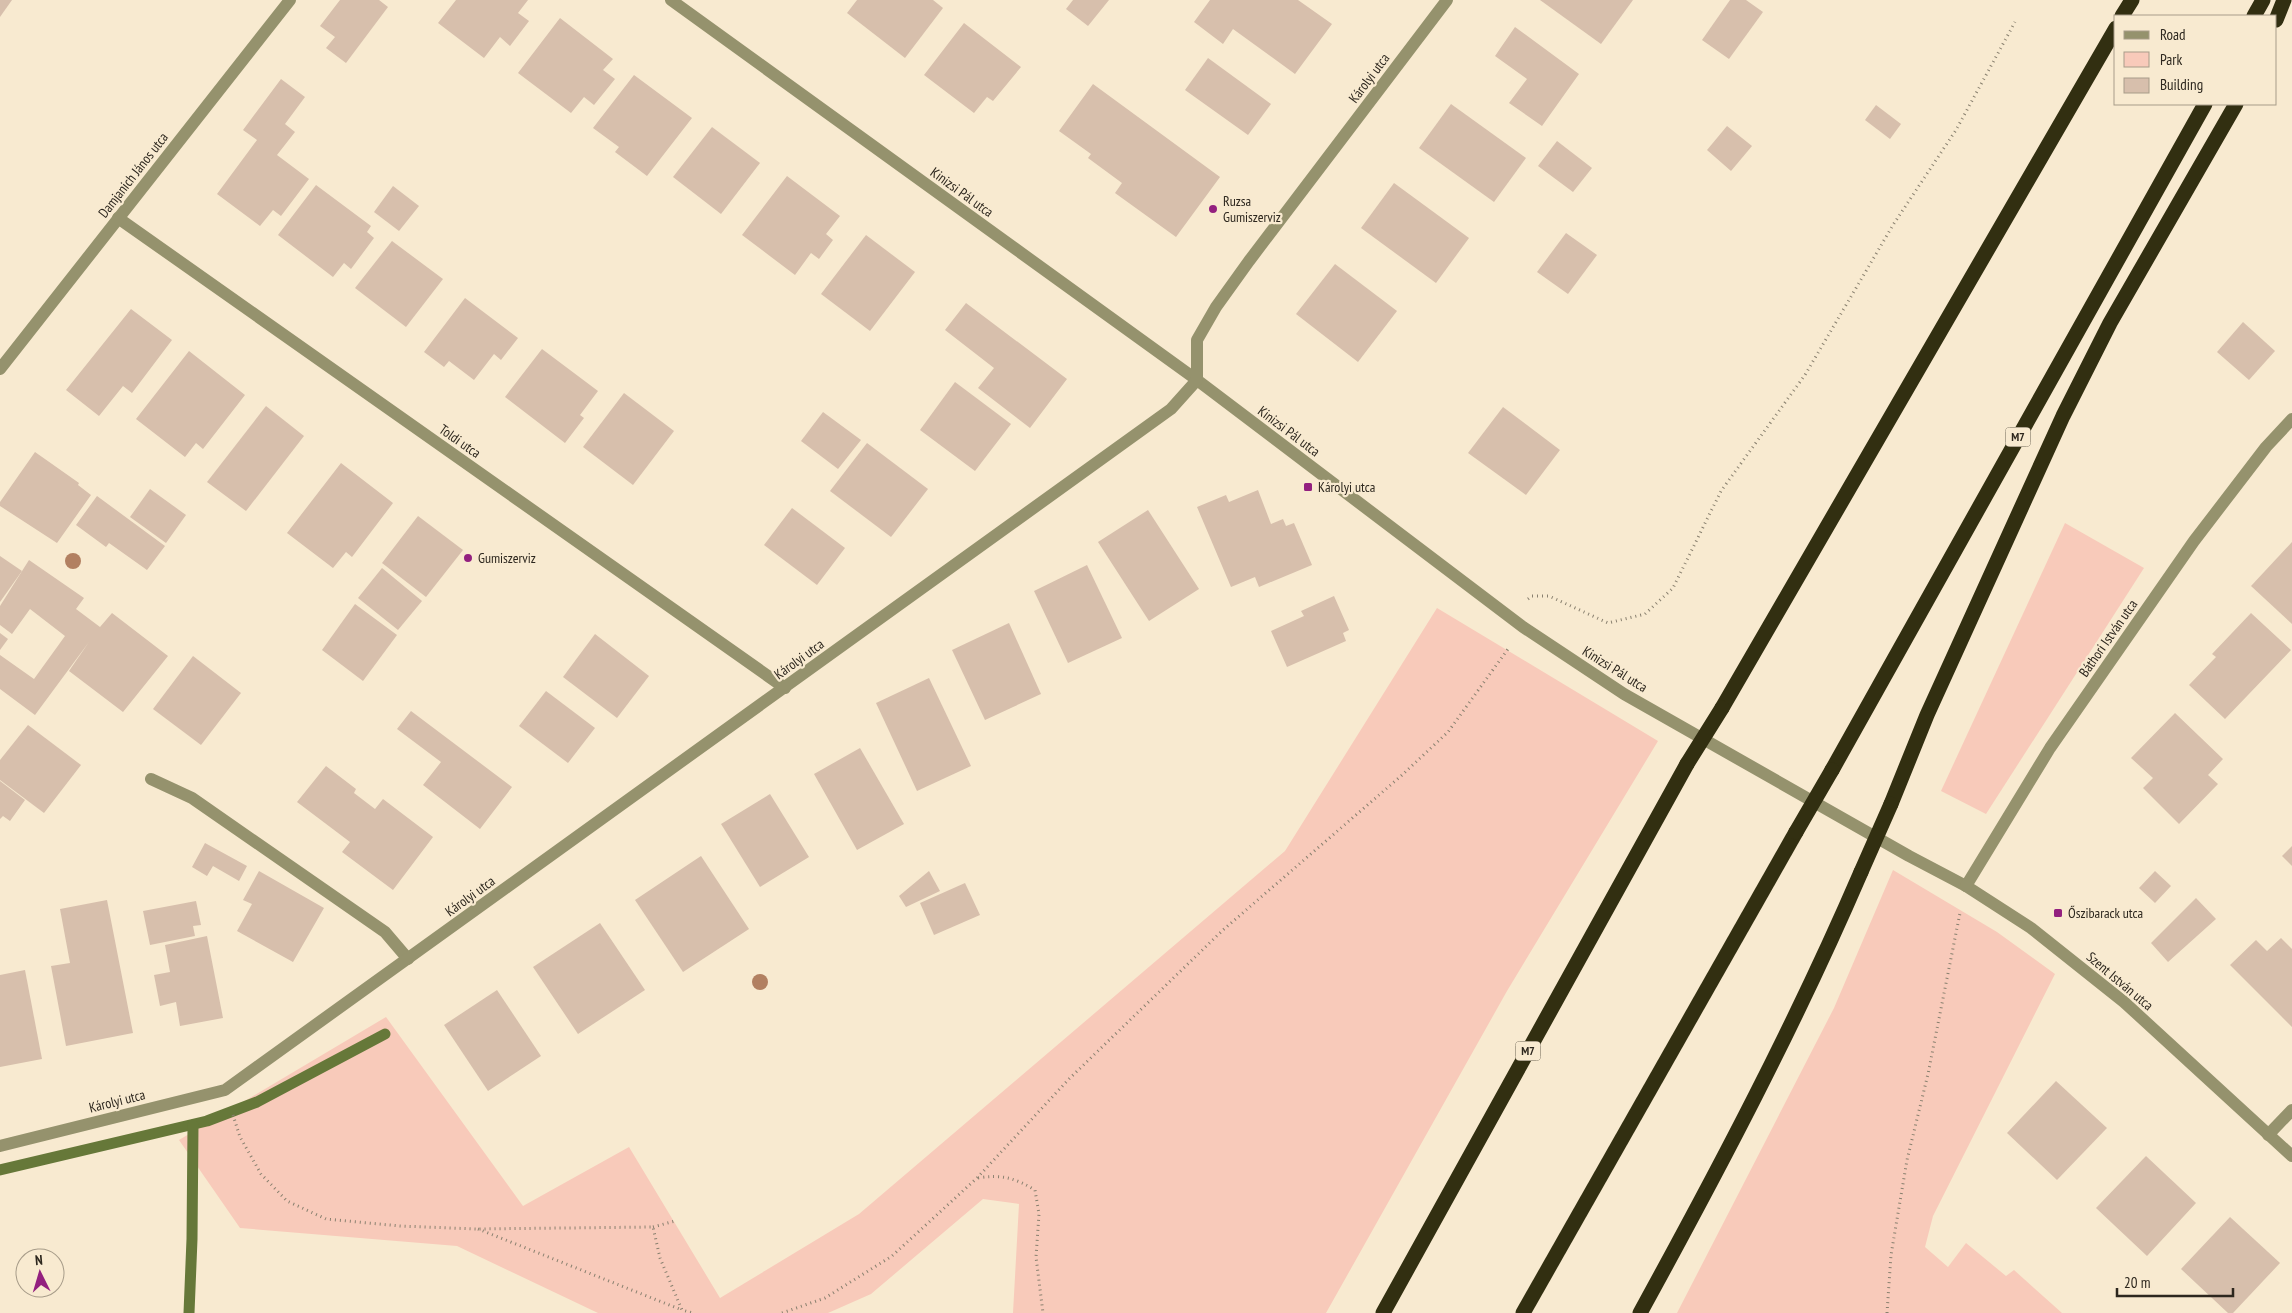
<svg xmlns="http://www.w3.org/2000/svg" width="2292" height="1313" viewBox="0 0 2292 1313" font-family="'PT Sans Narrow',sans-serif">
<rect width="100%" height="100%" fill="#f8ead0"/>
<g fill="#f8caba">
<polygon points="2065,523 2144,568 1986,814 1941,791"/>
<polygon points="1437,608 1658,741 1507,991 1326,1313 1013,1313 1019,1204 983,1199 871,1294 828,1313 598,1313 457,1246 240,1228 179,1140 386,1017 523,1206 629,1147 720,1298 859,1214 1285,851"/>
<polygon points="1893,870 1997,932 2055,974 1933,1216 1925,1247 1948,1267 1966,1243 2006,1276 2014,1270 2062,1313 1677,1313 1834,1008"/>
</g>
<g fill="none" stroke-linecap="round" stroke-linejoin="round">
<g stroke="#667839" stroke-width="11">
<polyline points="0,1170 207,1121 257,1102 385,1034"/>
<polyline points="189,1313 192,1239 193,1125"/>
</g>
</g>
<g fill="#d7bfac">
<polygon points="0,0 12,0 0,17"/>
<polygon points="340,0 379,0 388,7 346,63 326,48 335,37 320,26"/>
<polygon points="456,0 528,0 518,13 529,21 510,46 500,37 484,58 438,23"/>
<polygon points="857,0 933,0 943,8 905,58 847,13"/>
<polygon points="1073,0 1109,0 1088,26 1066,9"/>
<polygon points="1210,0 1298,0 1332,24 1295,74 1233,29 1223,44 1194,22"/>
<polygon points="1540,0 1633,0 1601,44"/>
<polygon points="1730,0 1746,0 1763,12 1729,59 1702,40"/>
<polygon points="560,18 613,59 603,70 615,79 594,105 584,97 571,113 518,73"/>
<polygon points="964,23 1021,67 993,101 987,97 974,113 924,75"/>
<polygon points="1515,27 1579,74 1542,126 1509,103 1527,79 1495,56"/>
<polygon points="1208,58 1271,104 1248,135 1185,90"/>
<polygon points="634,75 692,118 647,176 615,152 619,147 593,128"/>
<polygon points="281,79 305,97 285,124 295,132 277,155 309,179 281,216 273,210 260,226 217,194 257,140 243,130"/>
<polygon points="1093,84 1220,177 1176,237 1115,193 1122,183 1088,158 1091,154 1059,131"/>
<polygon points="1451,104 1526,158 1494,202 1419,148"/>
<polygon points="1876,105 1901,124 1890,139 1865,120"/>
<polygon points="1727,126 1752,146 1731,171 1707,150"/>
<polygon points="712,127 760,163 721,214 673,177"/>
<polygon points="1557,141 1592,168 1573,192 1538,166"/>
<polygon points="787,176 840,216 826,234 833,240 819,259 811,253 795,275 742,235"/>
<polygon points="1394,183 1469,238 1436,283 1361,228"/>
<polygon points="316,185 371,226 367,232 374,238 351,269 344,263 333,277 278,235"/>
<polygon points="393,186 419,206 399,231 374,212"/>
<polygon points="1566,233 1597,255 1568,294 1537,272"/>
<polygon points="866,235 915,272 870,331 821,294"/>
<polygon points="392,241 443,279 406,327 355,288"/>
<polygon points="1335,264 1397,311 1358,362 1296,314"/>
<polygon points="465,298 518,338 501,360 494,354 474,380 449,361 444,367 424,352"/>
<polygon points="966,303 1067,379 1030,428 978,388 994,368 945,330"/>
<polygon points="131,309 172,340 132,393 123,386 99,416 66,390"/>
<polygon points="2243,322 2275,351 2249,380 2217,352"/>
<polygon points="542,349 598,391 580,415 584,418 565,443 505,397"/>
<polygon points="189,351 245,395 203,449 196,443 185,457 136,419"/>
<polygon points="955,382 1011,424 975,471 920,430"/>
<polygon points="624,393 674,431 633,485 583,447"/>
<polygon points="266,406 304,436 246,511 207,482"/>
<polygon points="1503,407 1560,450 1526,495 1468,453"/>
<polygon points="823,412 861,440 838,469 801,441"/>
<polygon points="867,443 928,489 891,537 830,491"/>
<polygon points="35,452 79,483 78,485 91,495 57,543 0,506 0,502"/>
<polygon points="341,463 393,503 352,557 346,552 333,568 287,533"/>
<polygon points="150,489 186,515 166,543 130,517"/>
<polygon points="1258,490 1271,524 1283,519 1286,526 1294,523 1312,565 1259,587 1255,577 1231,587 1197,507 1226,495 1229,502"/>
<polygon points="97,496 165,546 147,570 109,543 106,547 76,525"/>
<polygon points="792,508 845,548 817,585 764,545"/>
<polygon points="1148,510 1199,589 1149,621 1098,542"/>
<polygon points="418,516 463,550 426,597 382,563"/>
<polygon points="2292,542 2292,624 2251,586"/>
<polygon points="0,556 22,571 0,602"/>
<polygon points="29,560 84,598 76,609 100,627 112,613 168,656 123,712 69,671 89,642 35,715 0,689 0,655 34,679 65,636 30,609 12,634 0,625 0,606"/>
<polygon points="1087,565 1122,638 1068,663 1034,591"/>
<polygon points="382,568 422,601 398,630 358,598"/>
<polygon points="1334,596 1349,630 1343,633 1346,641 1287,667 1271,631 1304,616 1301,611"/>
<polygon points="355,604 397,635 363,681 322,650"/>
<polygon points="2251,613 2291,650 2225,719 2189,685 2216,657 2212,654"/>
<polygon points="1009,623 1041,694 985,720 952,650"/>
<polygon points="0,633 8,639 0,650"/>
<polygon points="595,634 649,676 617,718 563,677"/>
<polygon points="193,656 241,693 201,745 153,709"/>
<polygon points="929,678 971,766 917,791 876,703"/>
<polygon points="546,691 595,728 568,763 519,726"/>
<polygon points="411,711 512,787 480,829 423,785 441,762 397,729"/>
<polygon points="2175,713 2223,759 2208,775 2218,784 2179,824 2143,788 2153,778 2131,758"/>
<polygon points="28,725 81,765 44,813 0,780 0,760"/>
<polygon points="860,748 904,824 857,850 814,774"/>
<polygon points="326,766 356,789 354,793 375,809 383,799 433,837 393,890 342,852 350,842 297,802"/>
<polygon points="0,781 25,800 10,821 3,816 0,819"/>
<polygon points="770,794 809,857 760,887 721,824"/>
<polygon points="205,843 247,866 239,881 213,866 207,876 192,867"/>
<polygon points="2292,846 2292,866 2282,856"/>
<polygon points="701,856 749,929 683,972 635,900"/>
<polygon points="259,871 324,908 293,962 237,931 252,904 243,900"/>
<polygon points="929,871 940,891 906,907 899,896"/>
<polygon points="2155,871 2171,886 2155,903 2139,888"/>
<polygon points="965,883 980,915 934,935 920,903"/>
<polygon points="2196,898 2216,919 2168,962 2151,943"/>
<polygon points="107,900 133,1033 66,1046 51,966 70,963 60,909"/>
<polygon points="196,901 201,925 193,926 195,936 150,945 143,911"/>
<polygon points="600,923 645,990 578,1034 533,967"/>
<polygon points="207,936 223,1018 180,1026 176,1002 160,1006 154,975 170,972 165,945"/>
<polygon points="2281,938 2292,949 2292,1027 2230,965 2256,940 2267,951"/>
<polygon points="25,970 42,1059 0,1067 0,975"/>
<polygon points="497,990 541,1056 488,1091 444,1025"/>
<polygon points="2056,1081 2107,1128 2057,1180 2007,1133"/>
<polygon points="2146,1156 2196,1203 2147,1256 2096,1208"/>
<polygon points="2230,1217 2280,1263 2233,1313 2228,1313 2181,1269"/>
</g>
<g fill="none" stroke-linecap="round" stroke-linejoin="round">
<g stroke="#89806f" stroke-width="3" stroke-dasharray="1 4" stroke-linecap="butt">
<polyline points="1528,599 1532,596 1549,596 1608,623 1645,614 1673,588 1721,491 1805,375 1893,225 1956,130 2015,22"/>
<polyline points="233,1115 240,1137 261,1174 287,1201 326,1219 400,1226 476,1229 653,1227 660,1258 682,1310 693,1313"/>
<path d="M978,1178C1001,1174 1015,1178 1035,1190L1039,1214L1036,1257L1043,1313"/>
<polyline points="653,1227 675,1221"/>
<polyline points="478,1229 682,1310"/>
<polyline points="782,1313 825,1298 892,1256 977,1178 1069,1079 1223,930 1401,776 1448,732 1508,649"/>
<polyline points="1887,1313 1891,1255 1907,1160 1928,1074 1960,913"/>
</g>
<g stroke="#95926d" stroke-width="12">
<polyline points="671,0 1197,380 1523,627 1624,694 1909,856 1966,886 2031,928 2124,1002 2292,1156"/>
<polyline points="118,218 785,688"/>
<polyline points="0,369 290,0"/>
<polyline points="151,779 192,798 385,932 408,959"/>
<polyline points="1966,886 2050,748 2194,541 2266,447 2292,419"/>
<polyline points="2268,1135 2292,1110"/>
<polyline points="0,1146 225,1090 1171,409 1197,380 1197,340 1216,307 1249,261 1447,0"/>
</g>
<g stroke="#322f11" stroke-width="15">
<polyline points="2122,16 2132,0"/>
<polyline points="2254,16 2263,0"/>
<polyline points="2276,20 2284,0"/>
<polyline points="1722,708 2116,28"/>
<polyline points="1832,770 2205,104"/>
<polyline points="1891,804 1927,715 2063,416 2110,323 2236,104"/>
<polyline points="1383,1313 1687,764"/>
<polyline points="1523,1313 1796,832"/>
<path d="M1640,1313C1719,1169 1796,1023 1861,872"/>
</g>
<g stroke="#322f11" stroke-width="15">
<polyline points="1687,764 1722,708"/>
<polyline points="1796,832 1832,770"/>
<polyline points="1861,872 1891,804"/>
</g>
</g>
<g fill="#b28061">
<circle cx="73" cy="561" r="8"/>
<circle cx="760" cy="982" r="8"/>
</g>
<g fill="#93207f" stroke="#f8ead0" stroke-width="2">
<circle cx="1213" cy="209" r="5"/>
<rect x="1303" y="482" width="10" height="10" rx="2.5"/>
<circle cx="468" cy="558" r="5"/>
<rect x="2053" y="908" width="10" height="10" rx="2.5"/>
</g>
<g text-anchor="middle" stroke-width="4.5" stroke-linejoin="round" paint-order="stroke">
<g fill="#f8ead0" stroke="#6a6253" stroke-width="1">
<rect x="2005.5" y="427.5" width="25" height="19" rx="4"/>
<rect x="1515.5" y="1041.5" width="25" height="19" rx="4"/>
</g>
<g font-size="12" font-weight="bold" fill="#2d271e">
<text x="2018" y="441">M7</text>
<text x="1528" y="1055">M7</text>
</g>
<g font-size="14" fill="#2d271e" stroke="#f8ead0">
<text transform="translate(1369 78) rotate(-53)" y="5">Károlyi utca</text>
<text transform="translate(133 175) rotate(-52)" y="5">Damjanich János utca</text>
<text transform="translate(962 192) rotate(36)" y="5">Kinizsi Pál utca</text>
<text transform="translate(1289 431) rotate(37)" y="5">Kinizsi Pál utca</text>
<text transform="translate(460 441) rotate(35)" y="5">Toldi utca</text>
<text transform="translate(2108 638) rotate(-55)" y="5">Báthori István utca</text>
<text transform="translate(799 659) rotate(-36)" y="5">Károlyi utca</text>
<text transform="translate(1615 669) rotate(32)" y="5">Kinizsi Pál utca</text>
<text transform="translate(470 896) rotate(-36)" y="5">Károlyi utca</text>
<text transform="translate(2120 981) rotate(40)" y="5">Szent István utca</text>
<text transform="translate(117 1101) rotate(-14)" y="5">Károlyi utca</text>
</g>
<g font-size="14" fill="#2d271e" stroke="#f8ead0" text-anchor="start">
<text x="1223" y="206">Ruzsa<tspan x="1223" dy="16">Gumiszerviz</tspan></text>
<text x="1318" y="492">Károlyi utca</text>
<text x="478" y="563">Gumiszerviz</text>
<text x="2068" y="918">Őszibarack utca</text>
</g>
</g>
<rect x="2114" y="15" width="162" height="90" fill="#f8ead0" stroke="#a79c89"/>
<rect x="2124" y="31" width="25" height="8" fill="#95926d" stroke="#a79c89"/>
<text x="2160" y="40" font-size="15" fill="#2d271e">Road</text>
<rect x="2124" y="52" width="25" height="15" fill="#f8caba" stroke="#a79c89"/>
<text x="2160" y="65" font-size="15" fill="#2d271e">Park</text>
<rect x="2124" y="78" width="25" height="15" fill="#d7bfac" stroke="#a79c89"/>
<text x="2160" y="90" font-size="15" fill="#2d271e">Building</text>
<g transform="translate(40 1273) rotate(355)"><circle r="24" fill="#f8ead0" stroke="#a79c89"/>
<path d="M0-4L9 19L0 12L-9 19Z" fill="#93207f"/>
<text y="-8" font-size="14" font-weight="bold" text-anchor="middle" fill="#2d271e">N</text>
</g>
<path d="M2117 1288v8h116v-8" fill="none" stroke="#2d271e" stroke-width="2.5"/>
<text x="2124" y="1288" font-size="15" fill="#2d271e" stroke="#f8ead0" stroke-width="4" paint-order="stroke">20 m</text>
</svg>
